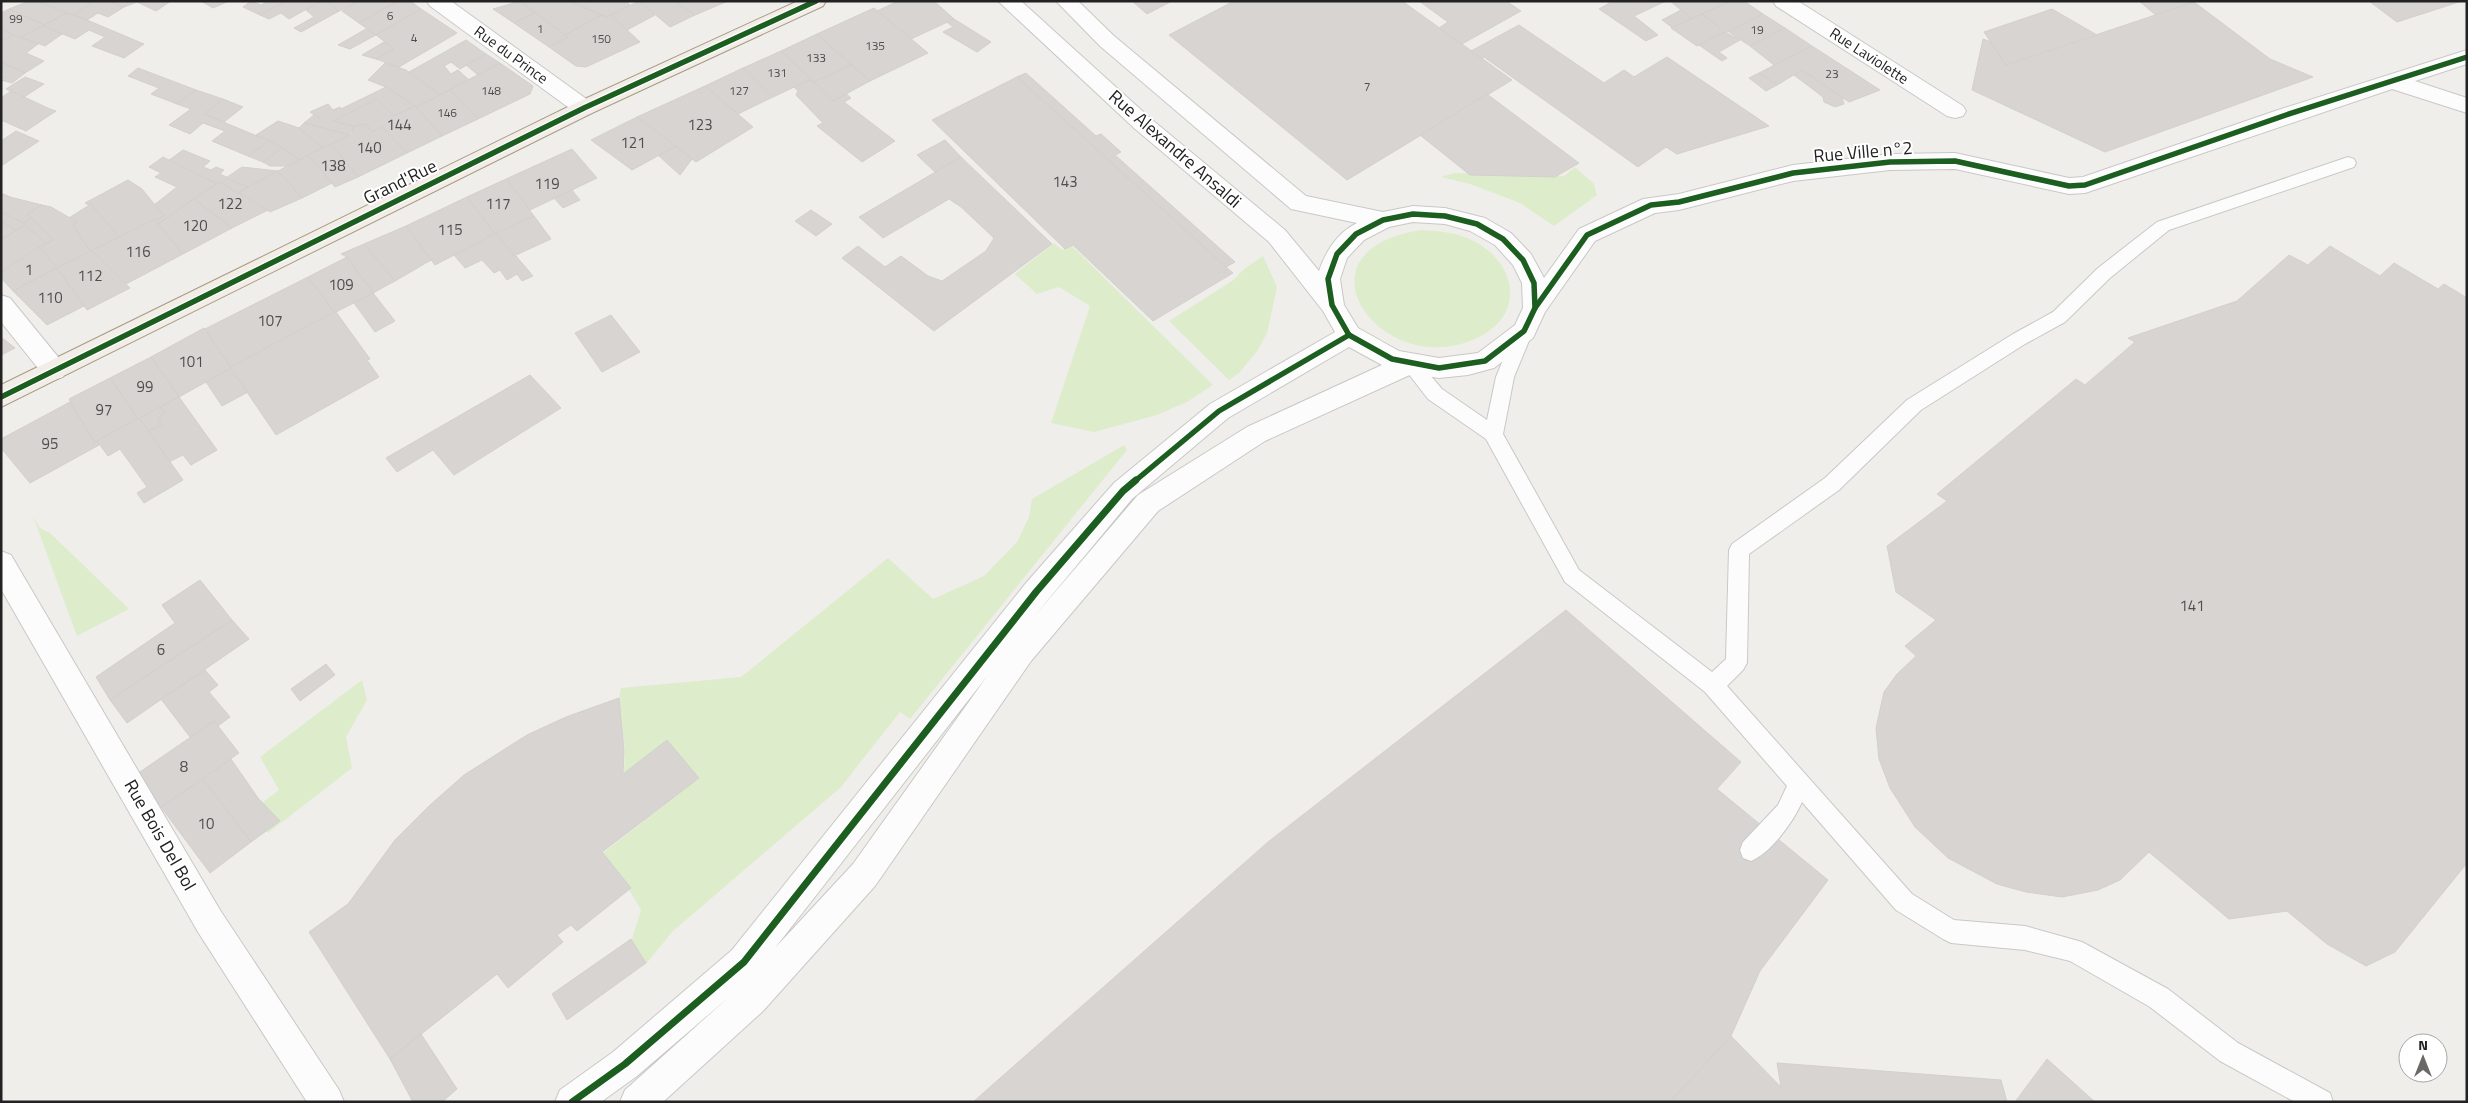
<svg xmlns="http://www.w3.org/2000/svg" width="2468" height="1103" viewBox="0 0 2468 1103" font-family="'Titillium Web',sans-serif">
<rect width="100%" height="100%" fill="#f0eeeb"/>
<g fill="#ddeccb">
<polygon points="1575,167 1594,184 1597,195 1554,226 1520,203 1470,184 1441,177 1455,173 1564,176"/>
<path d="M1422,230C1437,231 1453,232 1467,238C1513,256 1530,311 1479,337C1383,385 1285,250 1422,230Z"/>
<polygon points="1054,243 1062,250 1071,245 1213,385 1187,402 1157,415 1094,432 1051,423 1090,306 1059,287 1037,294 1015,274"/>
<polygon points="1263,256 1277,287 1267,333 1258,350 1239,373 1229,380 1169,321 1232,281 1244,269"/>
<polygon points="1124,445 1127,450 910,719 900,712 841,787 673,931 646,964 632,939 641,910 625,883 603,853 699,778 667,740 624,774 625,750 619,698 621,688 741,677 888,558 933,599 984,576 1017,542 1029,517 1032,499"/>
<polygon points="33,516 40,528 50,533 129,609 77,636"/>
<polygon points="362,680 367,700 346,737 352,768 268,833 250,812 279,790 260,757"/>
</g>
<g fill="#d7d4d2" stroke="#d3d0cc">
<polygon points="29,1 38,1 67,13 44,25 9,9"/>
<polygon points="38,1 95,1 73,16"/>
<polygon points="95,1 109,1 124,7 108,17 98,13 87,20 74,15"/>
<polygon points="109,1 171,1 156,11 137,2 124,7"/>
<polygon points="201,1 229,1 213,8"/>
<polygon points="251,1 261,5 269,1 286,1 260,15 243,7"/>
<polygon points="286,1 321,1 289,19 281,13 269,19 260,15"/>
<polygon points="321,1 326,1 339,11 301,32 294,28 314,17 306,10"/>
<polygon points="326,1 359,1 339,11"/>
<polygon points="359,1 398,1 359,23 342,11"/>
<polygon points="398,1 410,1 421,9 376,35 359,23"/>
<polygon points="520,1 569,1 602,15 565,35"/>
<polygon points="520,1 535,13 514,23 493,9"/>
<polygon points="569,1 626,1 630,5 607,17"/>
<polygon points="639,1 676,1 695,15 670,27"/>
<polygon points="639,1 655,15 627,30 611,15"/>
<polygon points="681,1 728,1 695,15 678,4"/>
<polygon points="898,1 934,1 954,19 911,39 877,11"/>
<polygon points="1132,1 1172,1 1147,14"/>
<polygon points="1234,1 1402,1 1512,80 1347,180 1169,35"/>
<polygon points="1419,1 1506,1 1521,11 1462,44 1439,28 1448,22"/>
<polygon points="1613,1 1666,1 1634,16 1658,35 1646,41 1599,9"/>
<polygon points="1670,1 1730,1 1692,19"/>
<polygon points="1730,1 1744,1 1763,14 1727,32 1702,14"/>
<polygon points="2139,1 2193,1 2194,2 2157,16"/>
<polygon points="2369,1 2462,1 2397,22"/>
<polygon points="2194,2 2270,59 2313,77 2105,152 1972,90 1983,39 1991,42 2006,65"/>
<polygon points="874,8 928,53 870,81 817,34"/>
<polygon points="9,9 44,25 21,37 13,35 1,28 1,13"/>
<polygon points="421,9 457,33 399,67 376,59 394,49 376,35"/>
<polygon points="2052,9 2097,35 2006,65 1984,32"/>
<polygon points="1681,10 1692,19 1673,28 1662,20"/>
<polygon points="67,13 87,20 144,44 124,58 92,46 105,37 89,30 75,39 43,26"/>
<polygon points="535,13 565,35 568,37 549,47 514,23"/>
<polygon points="1702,14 1725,32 1697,46 1671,28"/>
<polygon points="1763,14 1785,28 1750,46 1729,32"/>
<polygon points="602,15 607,17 611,15 640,42 586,67 576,66 549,47 568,37 565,35"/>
<polygon points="954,19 991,42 977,52 943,32 953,27 947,22"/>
<polygon points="1519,25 1604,83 1624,70 1634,77 1667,57 1769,126 1677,154 1666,147 1638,167 1484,57 1482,59 1471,51"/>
<polygon points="43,26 62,34 45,46 21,37"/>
<polygon points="1,28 13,35 1,41"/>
<polygon points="1785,28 1812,46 1774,65 1750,46"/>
<polygon points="366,29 376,35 350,49 338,45"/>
<polygon points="1725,32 1740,40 1719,52 1727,58 1722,61 1699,45"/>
<polygon points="817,34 851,65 812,83 809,80 811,79 781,51"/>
<polygon points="13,35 38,44 26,53 44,61 25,73 1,62 1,41"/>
<polygon points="466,40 486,54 460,69 451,62 444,66 451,74 458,70 469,80 440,95 409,72"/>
<polygon points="384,42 394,49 376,59 362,55"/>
<polygon points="1812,46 1880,90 1849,102 1802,70 1777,85 1759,73"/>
<polygon points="781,51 811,79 773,97 743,68"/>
<polygon points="486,54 500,63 478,75 466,65"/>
<polygon points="1,62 7,65 25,73 12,83 1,80 4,74 1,72"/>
<polygon points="385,63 406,70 440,95 416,107 386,87 368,80"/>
<polygon points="500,63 533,86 530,94 478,119 449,90"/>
<polygon points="851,65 870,81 833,101 814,82"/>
<polygon points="138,68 196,90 177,104 151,94 159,88 128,76"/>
<polygon points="743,68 773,97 738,114 705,86"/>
<polygon points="1802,70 1842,97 1844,104 1835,107 1824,102 1823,97 1794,75"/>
<polygon points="1026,73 1096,136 1101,134 1121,152 1115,155 1235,262 1226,267 1017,77"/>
<polygon points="1759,73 1777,85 1766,91 1749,78"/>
<polygon points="25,77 44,84 24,97 6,89"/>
<polygon points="1017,77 1226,267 1233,273 1153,321 1073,245 1065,249 932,120"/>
<polygon points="809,80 814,82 833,101 846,94 851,98 844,102 895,141 862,162 817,126 823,123 796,95 798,91 794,87"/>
<polygon points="705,86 753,127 696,162 637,117"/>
<polygon points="386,87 415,106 394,116 377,99 333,121 354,126 349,135 304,123 314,115 320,119 310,112 328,104 333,110 340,107 341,109"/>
<polygon points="196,90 223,99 204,114 269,141 248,156 212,141 225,131 203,123 190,134 169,125 191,109 177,104"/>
<polygon points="450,90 478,119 442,136 416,107"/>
<polygon points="11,91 50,109 56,111 26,131 1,120 1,98"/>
<polygon points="1487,94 1579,163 1555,177 1470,175 1420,135"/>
<polygon points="223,99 243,107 224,122 204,114"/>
<polygon points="377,99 394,116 415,106 442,136 407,153 382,127 372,132 366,124 354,126 333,121"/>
<polygon points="637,117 676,146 632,170 591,140"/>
<polygon points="278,121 299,128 323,148 299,160 277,144 256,135"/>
<polygon points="304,123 349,135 323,148 299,128"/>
<polygon points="366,124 372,132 382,127 407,153 358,177 331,144 351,135 354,126"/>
<polygon points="16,131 39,141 1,166 1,141"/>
<polygon points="945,140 961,157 935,172 917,155"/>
<polygon points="269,141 282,148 263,162 248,156"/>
<polygon points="331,144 358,177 335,187 308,155"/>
<polygon points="676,146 692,159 680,175 659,156"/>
<polygon points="282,148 299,160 289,166 270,166 263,162"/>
<polygon points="572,149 597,178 530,210 506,179"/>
<polygon points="183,150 210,161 203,167 211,170 216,167 224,170 220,174 248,187 238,193 220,182 217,184 168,161"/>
<polygon points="308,155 332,183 302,198 278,171"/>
<polygon points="163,157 217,184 158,224 155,220 164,216 154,205 177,187 155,177 161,173 149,167"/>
<polygon points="961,157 1052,244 934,331 842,258 858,246 885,267 901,256 928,276 942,281 986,251 994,238 961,207 949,199 883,238 859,217"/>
<polygon points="242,167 278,171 248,187 226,178"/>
<polygon points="278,171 302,198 270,212 238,193"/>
<polygon points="506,179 534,216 495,234 467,197"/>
<polygon points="128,180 142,189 164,216 119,237 91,204 90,206 85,203"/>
<polygon points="220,182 238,193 268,210 232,228 194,199"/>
<polygon points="572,190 580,200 563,208 554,198"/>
<polygon points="1,193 10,197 42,205 27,214 31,218 24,223 1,212"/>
<polygon points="467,197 495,234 435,265 406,226"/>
<polygon points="194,199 232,228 183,254 158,224"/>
<polygon points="91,204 119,237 90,251 73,225 77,222 69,218"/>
<polygon points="42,205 51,207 77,222 73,225 90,251 57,268 39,247 54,240 27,214"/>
<polygon points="811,210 832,224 816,236 795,221"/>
<polygon points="1,212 24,223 31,218 54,240 46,243 25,225 16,230 1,221"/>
<polygon points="534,216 551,239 514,256 496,233"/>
<polygon points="154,219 183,254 126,284 92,251"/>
<polygon points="1,221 16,230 1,240"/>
<polygon points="25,225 46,243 1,272 1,240"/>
<polygon points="406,226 431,260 395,281 364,244"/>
<polygon points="496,233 514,256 516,256 533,276 522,281 517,274 507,280 500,270 494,273 482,260 465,268 454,255"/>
<polygon points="364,244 395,281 373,293 347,257 341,254"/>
<polygon points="2330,246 2380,276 2394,263 2438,289 2444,284 2467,298 2467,863 2395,952 2366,966 2327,944 2287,911 2229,919 2149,852 2120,880 2098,890 2062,897 2026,892 1997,884 1948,858 1915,827 1890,788 1879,759 1876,728 1884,692 1897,674 1916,656 1905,646 1936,620 1896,592 1887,546 1947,501 1937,494 2076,379 2085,385 2135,342 2128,338 2237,301 2289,255 2308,265"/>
<polygon points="39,247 57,268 13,291 1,278 1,272"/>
<polygon points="92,251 130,288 87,310 57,268"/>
<polygon points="347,257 373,293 334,313 308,277"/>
<polygon points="57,268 84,306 47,325 13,291"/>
<polygon points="308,277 334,312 230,367 205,329"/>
<polygon points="373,293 395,321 375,332 354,303"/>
<polygon points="334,312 336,312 370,359 367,360 379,377 276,435 230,367"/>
<polygon points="611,315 640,352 602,372 575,333"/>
<polygon points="204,328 231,368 179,397 151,357"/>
<polygon points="1,337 15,348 1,355"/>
<polygon points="151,357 179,397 138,419 110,378"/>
<polygon points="230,369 248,392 222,406 206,382"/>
<polygon points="530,375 561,408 454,475 433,450 397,472 386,458"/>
<polygon points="110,378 138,419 94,442 69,399"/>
<polygon points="179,397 217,450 191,465 183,455 169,462 148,431 161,425 158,418 165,413 160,407"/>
<polygon points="70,402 94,442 97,441 99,445 30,483 1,448 1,439"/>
<polygon points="160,407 165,413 158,418 161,425 148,431 139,418"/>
<polygon points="139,418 183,480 144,503 137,493 147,487 120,449 108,456 97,441"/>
<polygon points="200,580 232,620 110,700 96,677 175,623 162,605"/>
<polygon points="1566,610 1741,762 1717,789 1828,880 1760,971 1731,1036 1670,1102 973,1102 1268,842"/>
<polygon points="232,620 249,639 127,723 110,700"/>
<polygon points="326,664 335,675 300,701 291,689"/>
<polygon points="205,670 218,685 209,692 230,717 218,726 214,721 190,737 161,699"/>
<polygon points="619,698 624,750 623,774 667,740 699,778 602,852 631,888 577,931 571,925 557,935 563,942 508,988 497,974 390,1059 309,932 348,904 395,840 429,806 464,775 527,735 566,717"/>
<polygon points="214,721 239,753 161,807 137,774"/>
<polygon points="231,759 258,798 280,821 251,842 203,779"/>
<polygon points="203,779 251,842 210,873 161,807"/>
<polygon points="631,939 646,963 567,1020 552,994"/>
<polygon points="421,1034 457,1089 442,1102 413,1102 390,1059"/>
<polygon points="1731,1036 1781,1087 1777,1063 2001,1080 2007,1102 1670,1102"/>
<polygon points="2047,1059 2095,1102 2015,1102"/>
</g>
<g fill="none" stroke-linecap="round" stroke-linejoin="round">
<g stroke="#c9c8c7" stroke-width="2">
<path id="lane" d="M2348,157L2354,159L2356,163L2354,167L2169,230L2110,278L2065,322L2025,344L1921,410L1839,490L1749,554L1747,663L1743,670L1727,686L1912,894L1954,920L2025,926L2082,942L2168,989L2238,1043L2330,1093L2333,1102H2295L2220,1061L2150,1007L2070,961L2025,950L1951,943L1943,939L1896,910L1802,802C1793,822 1771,853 1751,861L1743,858L1740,850L1743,842L1778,805L1787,786L1705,692L1565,582L1486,439L1428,399L1401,364L1404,359L1410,357L1416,359L1442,389L1487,420L1496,377L1515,331L1518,326L1524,324L1530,326L1533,331L1514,377L1503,434L1579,570L1712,672L1726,659L1729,550L1732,544L1825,478L1907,400L2013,334L2053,312L2098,268L2157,222Z"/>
</g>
<g stroke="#c9c8c7" stroke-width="2">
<g id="street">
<polygon points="427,1 451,1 592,103 595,108 592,113 584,115 576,113 430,6"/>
<path d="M998,1H1021L1150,118L1285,230L1319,271C1326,251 1337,233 1357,223L1291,209L1100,46L1056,1H1078L1114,36L1306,196L1383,212L1413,206L1445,208L1485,218L1511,233L1531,254L1544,278L1579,229L1643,199L1679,194L1793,165L1890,154L1955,153L2069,178L2083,177L2278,110L2467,50V64L2415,81L2467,98V113L2392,89L2085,193L2069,194L1955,169L1890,170L1793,181L1679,210L1655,213L1595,241L1545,312L1533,338L1494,368L1468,375L1439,378L1412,374L1265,441L1158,511L1031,661L875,886L763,1011L663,1102H620L625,1090L729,997L637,1076L601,1102H555L560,1090L613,1052L732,950L1026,583L1114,483L1210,404L1335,332L1323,311L1269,242L1134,128ZM1413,222L1445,224L1470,231L1495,245L1513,265L1522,283L1523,308L1515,325L1478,353L1439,358L1399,351L1358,328L1344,305L1340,279L1347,258L1364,240L1389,227ZM1349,347L1382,365L1247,427L1138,495L1032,619L1132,499L1228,418ZM988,675L853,864L775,948Z"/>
<polygon points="1773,1 1798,1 1963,106 1966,111 1963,116 1955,118 1947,116 1776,6"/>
<polygon points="1,295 10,298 63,363 67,370 63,377 54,380 45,377 1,322"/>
<polygon points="1,551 11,555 220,910 339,1090 344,1102 307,1102 198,932 1,589"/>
</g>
</g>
<g stroke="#a79c86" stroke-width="2">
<polygon id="primary" points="798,1 826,1 823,6 592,113 1,407 1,385 576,103"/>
</g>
<use href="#lane" fill="#fdfcfc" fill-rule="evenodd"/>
<use href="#street" fill="#fdfcfc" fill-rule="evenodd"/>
<use href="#primary" fill="#f3ede7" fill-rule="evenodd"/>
<g stroke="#fff" stroke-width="8">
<g id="cycleway-far1">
<polygon points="1413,214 1445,216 1477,224 1503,239 1523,260 1534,283 1535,308 1524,331 1485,361 1439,368 1392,359 1349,335 1332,305 1328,279 1337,254 1356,234 1383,220"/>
<polyline points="1535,308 1587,235 1651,205 1679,202 1793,173 1890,162 1955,161 2069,186 2085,185 2286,115 2467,57"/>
<polyline points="1,397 584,108 816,1"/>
<polyline points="1135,481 1219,411 1349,335"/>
</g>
</g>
<g stroke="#fff" stroke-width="10">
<polyline id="cycleway" points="572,1102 625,1064 744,962 1036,592 1123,491 1136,480"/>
</g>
<use href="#cycleway-far1" stroke="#1b5e20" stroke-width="5.5"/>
<use href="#cycleway" stroke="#1b5e20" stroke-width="7"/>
</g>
<g text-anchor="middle" stroke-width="4" stroke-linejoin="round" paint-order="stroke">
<g font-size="12" fill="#4f4e4e">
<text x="390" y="20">6</text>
<text x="16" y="23">99</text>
<text x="540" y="33">1</text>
<text x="1757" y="34">19</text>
<text x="414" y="42">4</text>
<text x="601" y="43">150</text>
<text x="875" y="50">135</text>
<text x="816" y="62">133</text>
<text x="777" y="77">131</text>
<text x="1832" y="78">23</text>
<text x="1367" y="91">7</text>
<text x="491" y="95">148</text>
<text x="739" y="95">127</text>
<text x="447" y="117">146</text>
</g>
<g font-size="15" fill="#222" stroke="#fff">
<text transform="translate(511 55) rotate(36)" y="5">Rue du Prince</text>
<text transform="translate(1869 56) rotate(33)" y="5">Rue Laviolette</text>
</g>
<g font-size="15" fill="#4f4e4e">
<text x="399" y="130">144</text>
<text x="700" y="130">123</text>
<text x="633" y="148">121</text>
<text x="369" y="153">140</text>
<text x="333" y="171">138</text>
<text x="1065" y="187">143</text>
<text x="547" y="189">119</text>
<text x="230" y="209">122</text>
<text x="498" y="209">117</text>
<text x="195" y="231">120</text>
<text x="450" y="235">115</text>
<text x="138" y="257">116</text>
<text x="29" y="275">1</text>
<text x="90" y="281">112</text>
<text x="341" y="290">109</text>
<text x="50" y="303">110</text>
<text x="270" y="326">107</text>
<text x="191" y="367">101</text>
<text x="145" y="392">99</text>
<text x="104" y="415">97</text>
<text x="50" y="449">95</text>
<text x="2192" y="611">141</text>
<text x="161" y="655">6</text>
<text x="184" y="772">8</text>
<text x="206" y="829">10</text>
</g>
<g font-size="18" fill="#222" stroke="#fff">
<text transform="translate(1175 149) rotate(41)" y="6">Rue Alexandre Ansaldi</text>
<text transform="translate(1863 152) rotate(-5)" y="6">Rue Ville n°2</text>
<text transform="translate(400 182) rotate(-26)" y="6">Grand'Rue</text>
<text transform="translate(160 835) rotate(60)" y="6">Rue Bois Del Bol</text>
</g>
</g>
<rect width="2468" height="1103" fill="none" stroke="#222222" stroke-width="5"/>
<g transform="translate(2423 1058)"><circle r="24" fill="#ffffff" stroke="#a7a7a7"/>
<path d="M0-4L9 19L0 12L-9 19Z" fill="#6a6968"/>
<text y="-8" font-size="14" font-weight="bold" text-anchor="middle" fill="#222222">N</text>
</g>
</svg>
